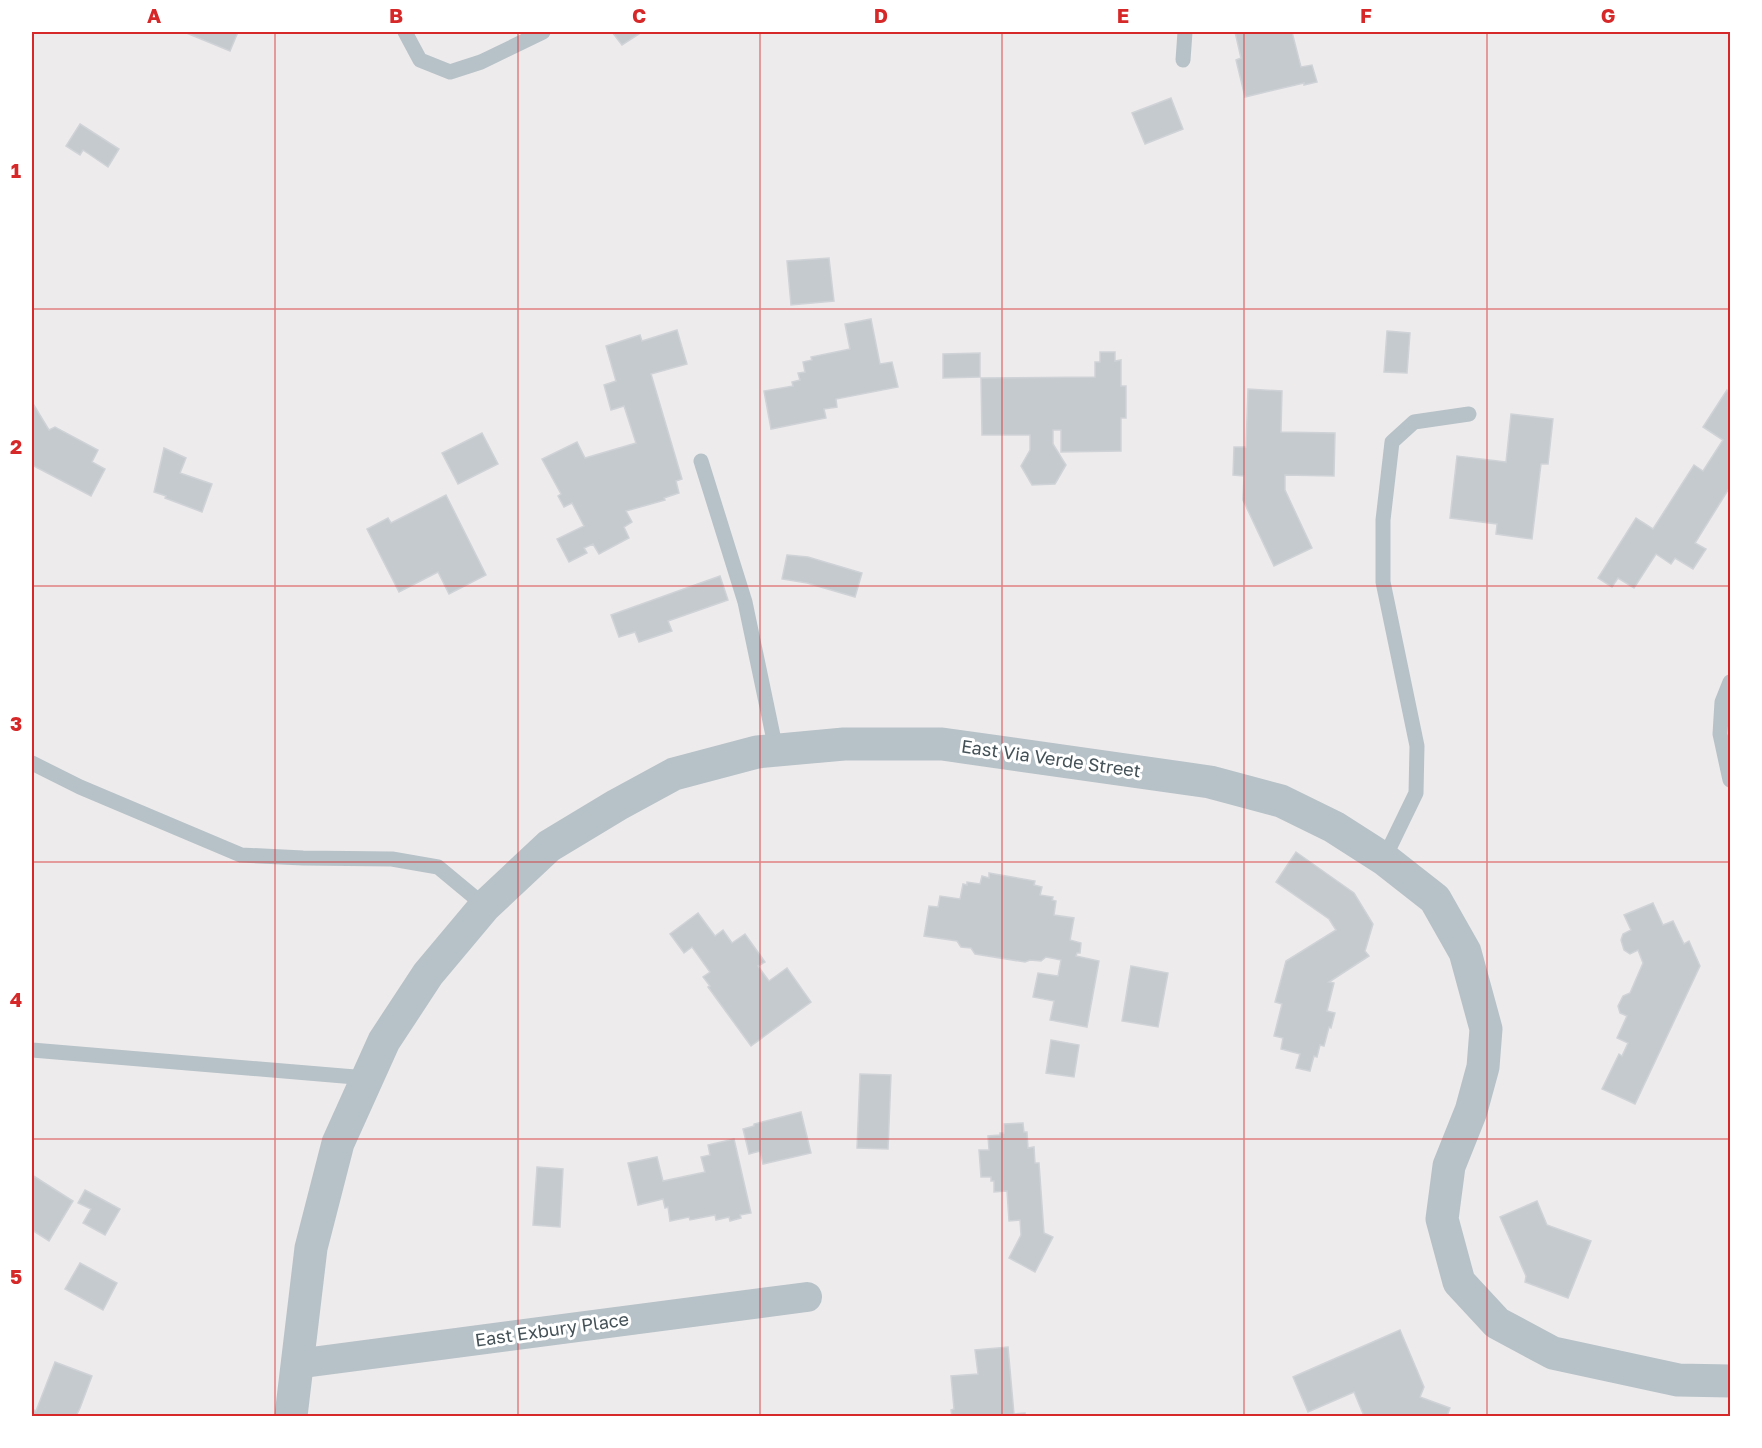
<svg xmlns="http://www.w3.org/2000/svg" width="1762" height="1448" viewBox="0 0 1762 1448" font-family="'Golos Text',sans-serif">
<rect width="100%" height="100%" fill="#eeebec"/>
<g fill="#c5cace" stroke="#cfd3d7" stroke-width="1.5">
<polygon points="184,32 238,32 230,51"/>
<polygon points="612,32 642,32 622,45"/>
<polygon points="1235,32 1292,32 1301,67 1312,65 1317,82 1304,85 1304,83 1245,97 1236,60 1241,58"/>
<polygon points="1171,98 1183,129 1145,144 1132,113"/>
<polygon points="80,124 119,149 108,167 83,150 80,155 66,146"/>
<polygon points="829,258 834,301 791,305 787,261"/>
<polygon points="871,319 880,364 892,362 898,387 836,399 837,407 824,409 826,418 771,429 764,391 793,386 792,382 800,380 798,373 805,372 803,362 812,360 811,357 850,349 845,324"/>
<polygon points="677,330 687,364 651,374 682,479 676,481 679,493 664,498 665,500 626,511 632,522 624,527 629,538 599,554 593,544 584,548 587,553 569,562 557,539 584,526 572,503 564,507 558,496 561,494 542,459 577,442 585,458 636,443 624,406 611,410 604,385 616,381 606,346 640,335 642,341"/>
<polygon points="1387,331 1410,333 1407,373 1384,372"/>
<polygon points="1100,352 1115,352 1115,361 1121,360 1121,386 1126,386 1126,418 1121,418 1121,451 1061,452 1061,430 1053,430 1053,444 1066,465 1055,484 1032,485 1021,466 1030,450 1030,435 982,435 981,378 1095,377 1095,362 1100,362"/>
<polygon points="980,353 980,377 943,378 943,354"/>
<polygon points="1248,389 1282,391 1281,432 1335,433 1334,476 1285,475 1285,490 1312,548 1274,566 1243,500 1244,476 1233,475 1234,447 1246,447"/>
<polygon points="1727,390 1730,393 1730,487 1695,543 1706,549 1693,569 1675,558 1671,564 1656,554 1634,588 1618,578 1612,587 1598,578 1636,518 1653,529 1694,465 1703,471 1723,440 1703,427"/>
<polygon points="32,402 49,430 55,427 98,450 92,462 105,469 91,496 32,465"/>
<polygon points="1511,414 1553,419 1548,464 1541,464 1532,539 1496,534 1497,524 1450,518 1457,456 1506,462"/>
<polygon points="482,433 498,464 458,484 442,453"/>
<polygon points="164,448 186,458 180,473 212,484 202,512 165,498 166,496 154,492"/>
<polygon points="446,495 486,575 449,594 438,572 399,592 367,529 388,518 391,523"/>
<polygon points="787,555 808,557 862,573 855,597 807,583 782,579"/>
<polygon points="720,576 728,600 668,621 672,631 639,642 635,632 619,637 611,615"/>
<polygon points="1296,852 1354,893 1373,924 1365,951 1369,956 1329,982 1334,983 1327,1011 1335,1013 1331,1028 1329,1027 1324,1046 1320,1045 1317,1057 1314,1056 1310,1071 1296,1068 1300,1054 1281,1049 1283,1038 1274,1036 1282,1004 1275,1002 1286,961 1336,930 1329,919 1276,882"/>
<polygon points="989,873 1035,881 1034,885 1042,887 1040,895 1053,897 1052,900 1056,901 1054,915 1074,918 1070,940 1081,943 1080,953 1077,953 1076,956 1099,961 1087,1027 1050,1020 1054,1001 1033,997 1038,973 1058,976 1061,960 1046,957 1041,961 1030,960 1025,962 975,954 971,948 961,947 957,941 924,936 929,906 938,907 940,896 960,899 963,884 967,885 967,882 980,884 982,876 989,878"/>
<polygon points="1653,903 1663,925 1673,921 1684,944 1689,941 1700,966 1635,1104 1602,1089 1619,1054 1622,1056 1628,1043 1617,1038 1627,1016 1620,1013 1618,1006 1623,996 1630,993 1643,963 1638,950 1630,954 1624,950 1621,940 1623,934 1631,930 1624,915"/>
<polygon points="698,913 715,936 723,930 732,943 745,934 765,962 758,966 769,981 787,968 811,1002 751,1046 708,987 710,986 703,977 710,972 692,947 684,953 670,934"/>
<polygon points="1131,966 1168,973 1158,1027 1122,1021"/>
<polygon points="1051,1040 1079,1045 1074,1077 1046,1073"/>
<polygon points="860,1074 891,1075 888,1149 857,1148"/>
<polygon points="801,1112 811,1153 763,1164 760,1151 749,1154 743,1129 754,1126 754,1124"/>
<polygon points="1023,1123 1024,1132 1027,1132 1028,1148 1034,1147 1035,1163 1039,1163 1044,1233 1053,1237 1035,1272 1009,1258 1021,1235 1020,1220 1009,1221 1007,1191 994,1192 994,1181 991,1181 991,1177 981,1177 979,1150 989,1150 988,1136 1000,1135 1000,1133 1004,1133 1004,1124"/>
<polygon points="734,1139 751,1213 740,1215 741,1218 730,1221 729,1217 716,1220 715,1215 690,1220 689,1217 670,1221 668,1207 665,1208 663,1199 638,1205 628,1163 657,1157 663,1181 705,1172 701,1157 710,1155 708,1145"/>
<polygon points="537,1167 563,1169 560,1227 533,1225"/>
<polygon points="32,1175 73,1201 49,1241 32,1230"/>
<polygon points="85,1190 120,1209 105,1235 83,1223 91,1209 78,1203"/>
<polygon points="1537,1201 1547,1225 1591,1241 1568,1298 1525,1282 1526,1276 1500,1217"/>
<polygon points="80,1263 117,1283 103,1310 65,1289"/>
<polygon points="1400,1330 1424,1387 1420,1397 1450,1408 1447,1416 1364,1416 1354,1392 1308,1412 1293,1377"/>
<polygon points="1008,1347 1014,1414 1025,1413 1025,1416 952,1416 951,1410 954,1409 951,1376 978,1374 975,1350"/>
<polygon points="55,1362 92,1376 80,1408 76,1416 32,1416 32,1409 36,1411"/>
</g>
<g fill="none" stroke-linecap="round" stroke-linejoin="round">
<g stroke="#b7c2c8" stroke-width="15">
<polyline points="405,32 420,60 450,72 481,62 543,32"/>
<polyline points="1183,60 1185,32"/>
<polyline points="701,461 745,602 776,750"/>
<polyline points="1730,682 1722,702 1720,734 1730,780"/>
<polyline points="32,763 80,787 241,855 303,858 392,859 438,867 485,906"/>
<polyline points="1384,859 1416,793 1417,746 1383,582 1383,520 1392,442 1414,422 1469,414"/>
<polyline points="32,1050 367,1078"/>
</g>
<polyline stroke="#b7c2c8" stroke-width="30" points="296,1364 807,1297"/>
<polyline stroke="#b7c2c8" stroke-width="33" points="291,1416 311,1248 338,1143 384,1041 428,974 485,906 549,846 617,805 674,774 757,752 844,744 942,744 1210,782 1281,801 1334,827 1384,859 1435,899 1465,952 1486,1029 1483,1067 1471,1111 1449,1166 1442,1219 1459,1282 1497,1323 1553,1353 1678,1380 1730,1381"/>
</g>
<path fill="none" stroke="#d62828" stroke-width="1.5" stroke-opacity="0.55" d="M275,32V1416M518,32V1416M760,32V1416M1002,32V1416M1244,32V1416M1487,32V1416M32,309H1730M32,586H1730M32,862H1730M32,1139H1730"/>
<g text-anchor="middle" stroke-width="6" stroke-linejoin="round" paint-order="stroke">
<g font-size="18" fill="#445258" stroke="#fff">
<text transform="translate(1051 759) rotate(8)" y="6">East Via Verde Street</text>
<text transform="translate(552 1330) rotate(-8)" y="6">East Exbury Place</text>
</g>
</g>
<rect width="1762" height="1448" fill="none" stroke="#ffffff" stroke-width="66"/>
<rect x="33" y="33" width="1696" height="1382" fill="none" stroke="#d62828" stroke-width="2"/>
<g font-size="20" text-anchor="middle" font-weight="bold" fill="#d62828">
<text x="154" y="23">A</text>
<text x="396" y="23">B</text>
<text x="639" y="23">C</text>
<text x="881" y="23">D</text>
<text x="1123" y="23">E</text>
<text x="1366" y="23">F</text>
<text x="1608" y="23">G</text>
<text x="16" y="178">1</text>
<text x="16" y="454">2</text>
<text x="16" y="731">3</text>
<text x="16" y="1007">4</text>
<text x="16" y="1284">5</text>
</g>
</svg>
